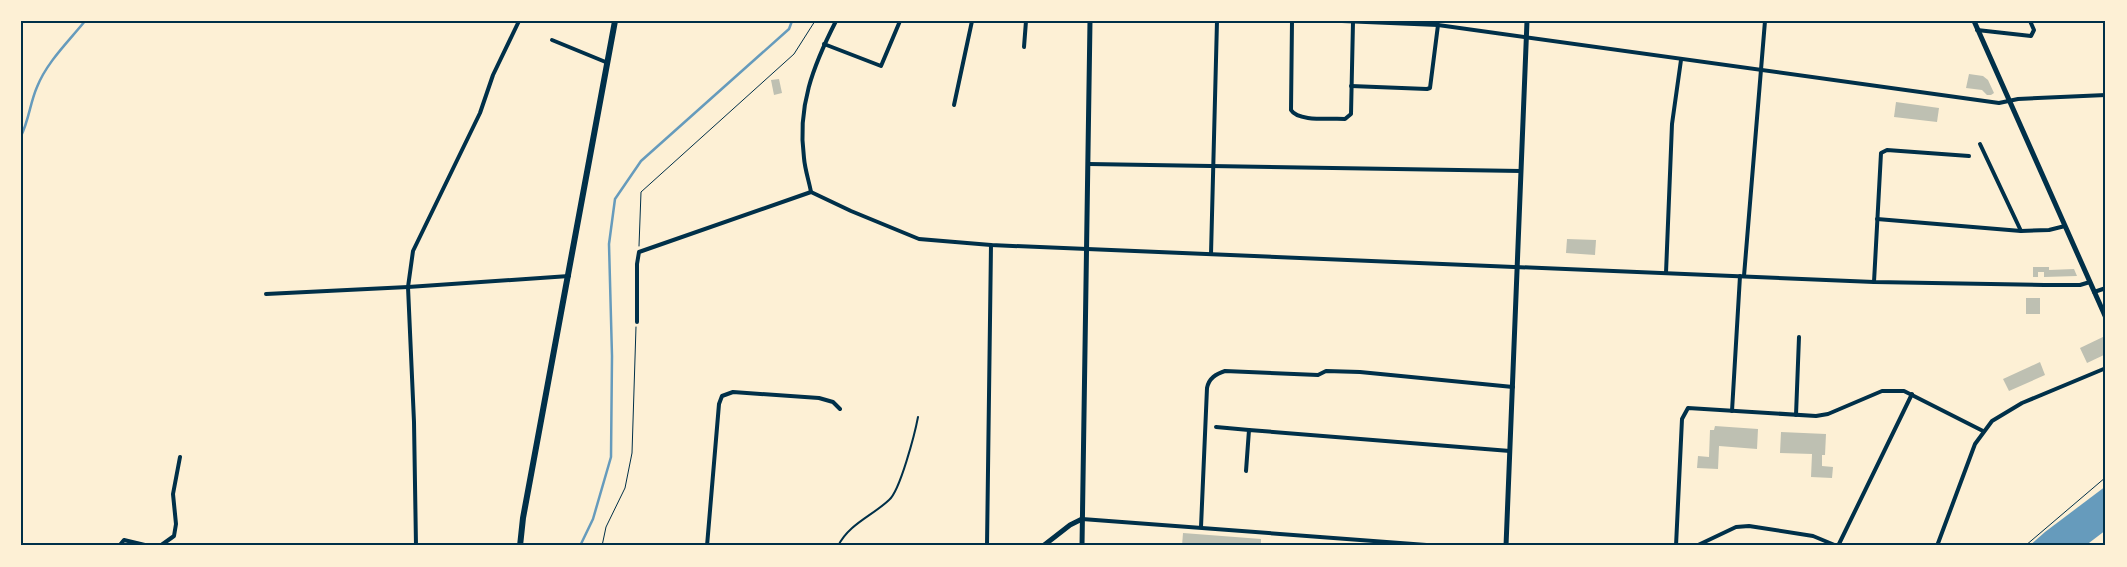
<svg xmlns="http://www.w3.org/2000/svg" width="2127" height="567" viewBox="0 0 2127 567" font-family="Overpass,sans-serif">
<rect width="100%" height="100%" fill="#fdf0d5"/>
<polygon fill="#669bbc" points="2106,486 2106,530 2085,546 2029,546 2045,532"/>
<g fill="none" stroke-linecap="round" stroke-linejoin="round">
<g stroke="#669bbc" stroke-width="2.5">
<path d="M21,136C29,120 30,103 37,87C47,62 68,42 85,21"/>
<polyline points="580,546 593,519 611,457 612,356 609,244 615,199 641,161 789,29 792,21"/>
</g>
</g>
<g fill="#bec0b2">
<polygon points="1969,74 1983,76 1988,80 1994,93 1991,95 1987,95 1982,90 1966,88"/>
<polygon points="779,79 782,93 774,95 771,80"/>
<polygon points="1896,102 1939,108 1937,122 1894,117"/>
<polygon points="1567,239 1596,240 1595,255 1566,253"/>
<polygon points="2033,267 2049,267 2049,270 2074,269 2077,276 2044,277 2044,272 2038,272 2038,277 2033,277"/>
<rect x="2026" y="298" width="14" height="16"/>
<polygon points="2105,336 2106,354 2087,363 2080,348"/>
<polygon points="2040,362 2045,375 2009,391 2003,379"/>
<polygon points="1715,426 1758,429 1757,449 1719,446 1718,469 1697,468 1698,456 1709,457 1710,430 1714,430"/>
<polygon points="1781,432 1826,434 1825,455 1822,455 1822,466 1833,467 1832,478 1811,477 1812,454 1780,453"/>
<polygon points="1183,533 1261,539 1261,546 1182,546"/>
</g>
<g fill="none" stroke-linecap="round" stroke-linejoin="round">
<g stroke="#003049" stroke-width="1">
<polyline points="639,246 641,192 794,54 815,21"/>
<polyline points="602,546 606,527 625,488 632,453 636,327"/>
<polyline points="2025,546 2106,477"/>
</g>
<path stroke="#003049" stroke-width="2" d="M838,546C849,524 872,516 889,500C900,491 915,433 918,417"/>
<g stroke="#003049" stroke-width="4">
<path d="M1292,21L1291,110C1298,122 1331,118 1345,119L1351,114L1353,22"/>
<polyline points="1342,21 1438,25 1999,103 2018,99 2106,95"/>
<polyline points="1977,30 2031,36 2034,30 2030,21"/>
<polyline points="552,40 608,63"/>
<polyline points="824,44 881,66 900,21"/>
<polyline points="1024,47 1026,21"/>
<polyline points="1351,86 1427,89 1430,88 1438,25"/>
<polyline points="954,105 972,21"/>
<polyline points="1980,144 2021,231"/>
<polyline points="1089,164 1521,171"/>
<path d="M811,192C809,181 805,170 804,158C797,107 813,66 836,21"/>
<polyline points="1877,219 2021,231 2049,230 2065,226"/>
<polyline points="1211,254 1217,21"/>
<polyline points="1666,273 1672,124 1681,60"/>
<polyline points="1744,276 1765,21"/>
<polyline points="1874,282 1881,153 1887,150 1969,156"/>
<polyline points="2094,292 2106,288"/>
<polyline points="266,294 408,287 569,276"/>
<polyline points="637,322 637,264 639,252 811,192 851,211 919,239 991,245 1874,282 2044,285 2080,285 2090,282"/>
<polyline points="1732,411 1740,276"/>
<polyline points="1796,415 1799,337"/>
<polyline points="1216,427 1249,430"/>
<polyline points="1246,471 1249,430 1510,451"/>
<polyline points="1082,519 1440,546"/>
<path d="M1201,527L1207,388C1209,378 1216,374 1225,371L1318,375L1326,371L1360,372L1513,387"/>
<polyline points="119,546 124,540 149,546"/>
<polyline points="160,546 174,536 176,524 173,494 180,457"/>
<polyline points="416,546 414,422 408,287 413,251 480,113 493,75 519,21"/>
<polyline points="707,546 719,404 722,396 733,392 819,398 833,402 840,409"/>
<polyline points="987,546 991,245"/>
<polyline points="1676,546 1682,419 1688,408 1816,416 1828,414 1882,391 1904,391 1983,431"/>
<polyline points="1696,546 1736,527 1749,526 1813,536 1837,546"/>
<polyline points="1838,546 1912,394"/>
<polyline points="1937,546 1975,444 1992,421 2022,403 2106,368"/>
</g>
<g stroke="#003049" stroke-width="5">
<polyline points="1974,21 2106,318"/>
<polyline points="1043,546 1070,525 1082,519"/>
<polyline points="1082,546 1090,21"/>
<polyline points="1506,546 1527,21"/>
</g>
<polyline stroke="#003049" stroke-width="6" points="520,546 523,518 615,21"/>
</g>
<rect width="2127" height="567" fill="none" stroke="#fdf0d5" stroke-width="45"/>
<rect x="22" y="22" width="2082" height="522" fill="none" stroke="#003049" stroke-width="2"/>
</svg>
